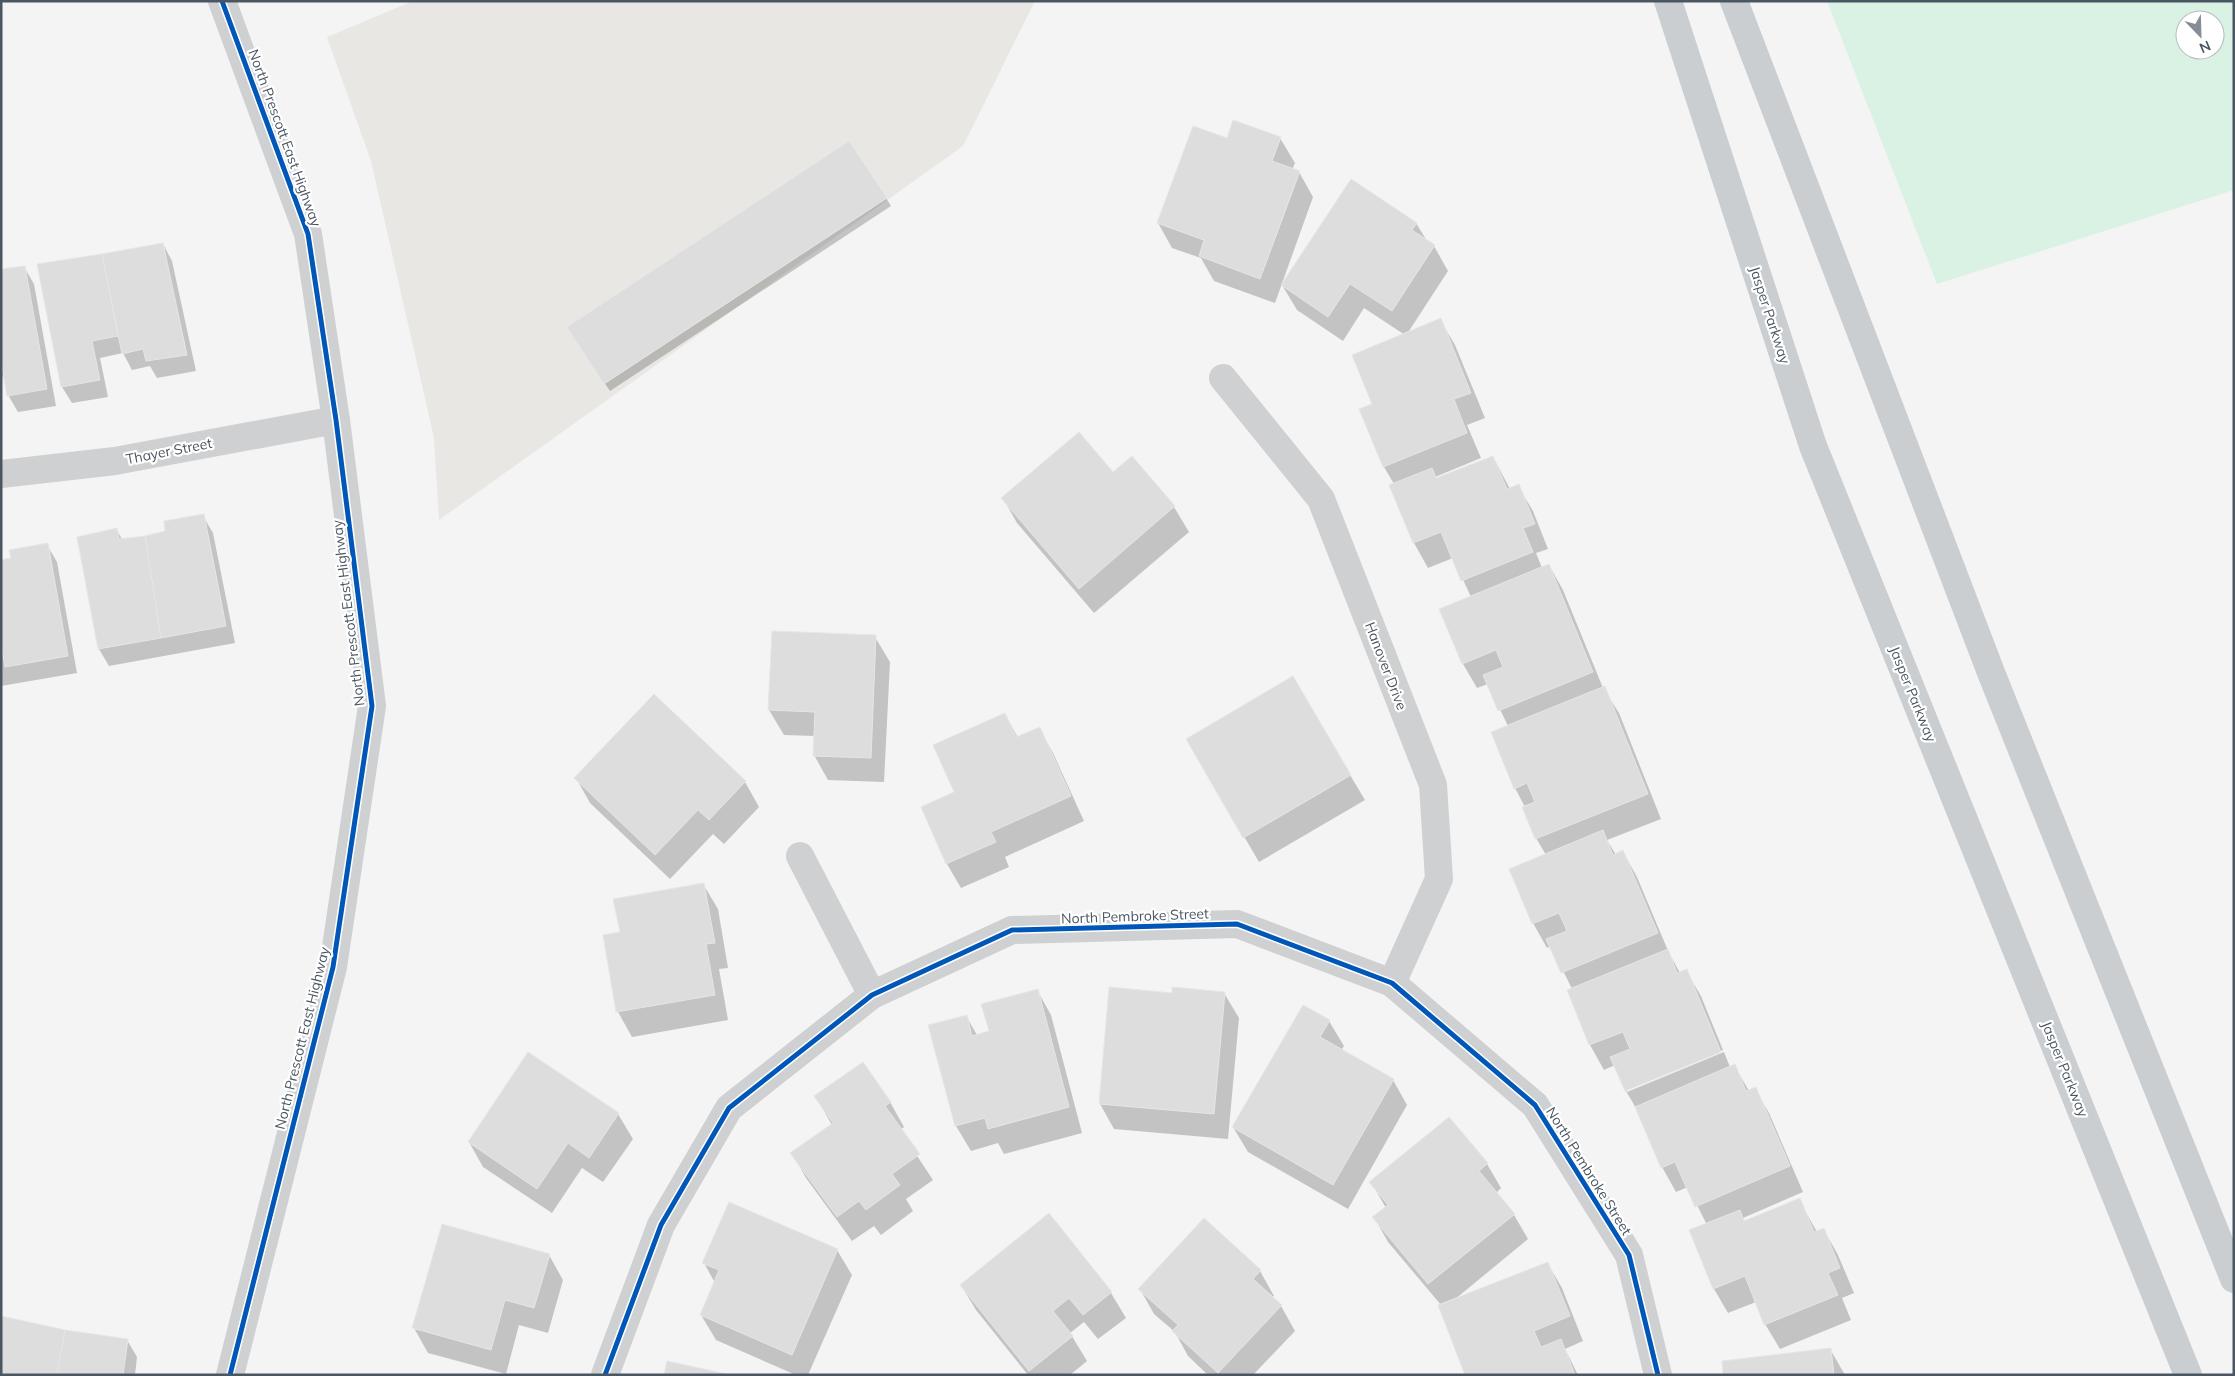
<svg xmlns="http://www.w3.org/2000/svg" width="2235" height="1376" viewBox="0 0 2235 1376" font-family="Mulish,sans-serif">
<rect width="100%" height="100%" fill="#f4f4f4"/>
<polygon fill="#e8e7e3" points="413,1 1035,1 963,146 439,520 434,438 371,161 327,37"/>
<path fill="#d9f2e3" fill-rule="evenodd" d="M1827,1H2234V190L1937,284ZM2185,20H2215V50H2185Z"/>
<g fill="#0003">
<polygon points="1280,138 1295,163 1292,170 1299,172 1313,197 1275,303 1214,281 1201,258 1172,248 1158,223 1227,139"/>
<polygon points="886,198 891,206 610,391 573,336"/>
<polygon points="1416,223 1427,241 1434,246 1448,271 1407,334 1440,320 1455,345 1485,418 1467,425 1481,458 1435,477 1437,479 1493,457 1510,489 1518,486 1533,511 1548,549 1536,553 1542,568 1549,565 1563,590 1603,688 1619,713 1661,819 1607,840 1616,855 1623,852 1637,877 1669,953 1680,973 1686,971 1701,996 1723,1050 1627,1089 1627,1092 1724,1052 1730,1067 1734,1065 1749,1091 1755,1089 1769,1113 1803,1192 1743,1218 1746,1222 1799,1200 1817,1232 1824,1230 1838,1255 1854,1293 1842,1298 1851,1320 1780,1349 1765,1324 1756,1302 1728,1313 1714,1289 1707,1225 1688,1187 1676,1192 1662,1167 1637,1110 1626,1091 1615,1065 1604,1070 1590,1045 1568,991 1572,989 1551,946 1547,948 1533,923 1546,855 1536,838 1525,807 1515,788 1508,726 1488,684 1477,688 1463,664 1471,597 1453,558 1428,568 1414,543 1394,484 1384,467 1360,410 1374,404 1405,335 1364,308 1343,341 1297,310 1282,285"/>
<polygon points="163,244 172,261 196,371 157,378 150,366 132,370 123,353 100,358 108,397 72,403 62,387 39,265"/>
<polygon points="24,267 34,284 56,406 18,412 8,395 5,376 1,377 1,271"/>
<polygon points="1132,458 1174,507 1189,532 1094,613 1017,523 1003,498 1113,474"/>
<polygon points="203,516 213,533 235,643 109,666 99,649 116,529 122,539 146,537 166,532"/>
<polygon points="47,545 57,562 77,673 1,686 1,561 12,559"/>
<polygon points="875,637 890,662 884,782 828,780 814,755 815,736 784,735 769,710"/>
<polygon points="1292,678 1365,800 1259,862 1187,739"/>
<polygon points="1005,714 1018,738 1039,728 1053,753 1084,821 1005,857 1009,867 961,888 947,864 922,808 956,793"/>
<polygon points="576,778 745,782 759,807 724,844 713,834 670,879 590,803"/>
<polygon points="703,884 718,909 728,968 719,969 728,1020 632,1037 618,1012 604,936 621,933"/>
<polygon points="1037,990 1051,1015 1082,1133 1004,1154 998,1143 971,1151 956,1126 930,1026 966,1016 977,1035 990,1031"/>
<polygon points="1224,993 1239,1018 1228,1139 1114,1129 1100,1104 1173,994"/>
<polygon points="1303,1006 1329,1021 1344,1046 1341,1051 1393,1080 1407,1105 1348,1209 1248,1152 1233,1127"/>
<polygon points="816,1097 890,1102 904,1127 900,1130 933,1180 906,1199 913,1211 881,1235 874,1226 852,1241 806,1178 792,1153 832,1125"/>
<polygon points="618,1114 633,1139 603,1182 582,1168 552,1213 483,1167 469,1142"/>
<polygon points="1487,1164 1501,1188 1496,1193 1514,1215 1528,1239 1454,1300 1548,1264 1562,1288 1583,1341 1565,1349 1578,1375 1467,1375 1441,1305 1388,1242 1374,1217 1386,1208 1371,1182"/>
<polygon points="1049,1215 1111,1293 1126,1318 1098,1339 1084,1322 1070,1333 1087,1361 1070,1375 1028,1375 976,1310 961,1285"/>
<polygon points="837,1250 852,1275 808,1375 796,1375 716,1340 701,1315 715,1283 704,1263"/>
<polygon points="549,1255 563,1280 548,1333 519,1325 506,1374 428,1353 414,1328"/>
<polygon points="1260,1271 1274,1296 1272,1298 1281,1306 1295,1331 1253,1375 1208,1375 1188,1356 1175,1332 1154,1314 1140,1289"/>
<polygon points="127,1340 137,1357 135,1375 1,1375"/>
<polygon points="1830,1349 1845,1375 1725,1375"/>
</g>
<g fill="#ddddde" stroke="#e5e6e7">
<polygon points="1233,120 1281,137 1272,161 1300,171 1260,279 1199,256 1204,240 1157,223 1193,126 1227,138"/>
<polygon points="849,141 887,198 604,384 567,327"/>
<polygon points="1351,179 1417,223 1412,230 1435,245 1392,311 1350,284 1328,317 1281,285"/>
<polygon points="163,243 187,355 146,361 143,349 122,354 102,254"/>
<polygon points="102,254 118,336 92,341 100,380 61,387 37,264"/>
<polygon points="25,266 47,389 7,396 1,362 1,269"/>
<polygon points="1441,318 1471,393 1454,399 1467,433 1383,467 1359,409 1372,404 1352,355"/>
<polygon points="1079,432 1113,472 1132,456 1175,506 1079,589 1001,498"/>
<polygon points="1493,456 1507,489 1519,484 1535,524 1523,528 1533,552 1461,581 1441,532 1413,543 1389,485 1432,468 1436,478"/>
<polygon points="204,514 226,626 161,638 145,536 165,531 164,521"/>
<polygon points="117,528 119,539 145,536 161,638 98,649 77,537"/>
<polygon points="48,543 68,656 5,667 1,644 1,560 11,558 9,550"/>
<polygon points="1549,564 1593,672 1498,711 1483,675 1503,667 1496,650 1462,664 1439,609"/>
<polygon points="772,631 876,635 871,758 813,756 815,712 768,710"/>
<polygon points="1293,676 1351,775 1243,838 1186,739"/>
<polygon points="1605,686 1648,794 1535,839 1522,807 1535,802 1527,783 1514,789 1491,732"/>
<polygon points="654,694 746,781 709,820 698,810 655,855 574,778"/>
<polygon points="1005,713 1016,737 1040,727 1071,796 991,832 996,842 946,864 921,807 954,792 933,745"/>
<polygon points="1603,830 1613,855 1623,850 1658,933 1561,973 1546,939 1567,931 1559,913 1532,924 1509,869"/>
<polygon points="704,883 715,943 706,944 715,995 616,1012 603,935 620,932 613,899"/>
<polygon points="1668,949 1677,973 1687,969 1721,1052 1625,1091 1610,1057 1630,1049 1623,1032 1589,1045 1567,990"/>
<polygon points="1109,987 1172,993 1172,987 1225,992 1214,1114 1099,1104"/>
<polygon points="1038,989 1069,1107 988,1129 985,1118 955,1126 928,1025 967,1015 972,1036 989,1031 981,1004"/>
<polygon points="1303,1005 1330,1020 1320,1037 1394,1079 1333,1185 1232,1127"/>
<polygon points="528,1052 619,1113 589,1158 568,1143 537,1189 468,1142"/>
<polygon points="863,1062 891,1102 885,1106 920,1154 892,1174 900,1185 866,1210 859,1201 837,1217 790,1153 833,1123 814,1096"/>
<polygon points="1735,1064 1746,1091 1756,1087 1790,1166 1695,1207 1675,1162 1661,1168 1635,1107"/>
<polygon points="1449,1117 1488,1163 1479,1171 1515,1214 1428,1284 1372,1217 1388,1205 1369,1182"/>
<polygon points="1800,1198 1814,1232 1824,1228 1840,1268 1828,1273 1838,1295 1764,1325 1745,1276 1713,1289 1689,1230 1740,1210 1744,1221"/>
<polygon points="729,1202 838,1249 792,1355 700,1315 719,1270 702,1263"/>
<polygon points="1049,1213 1112,1292 1083,1315 1069,1298 1053,1311 1073,1336 1029,1371 960,1285"/>
<polygon points="1204,1218 1261,1270 1253,1279 1282,1305 1218,1373 1172,1331 1178,1325 1138,1289"/>
<polygon points="442,1224 550,1254 534,1308 505,1300 491,1350 412,1328"/>
<polygon points="1548,1262 1570,1316 1534,1331 1541,1347 1561,1339 1575,1375 1465,1375 1438,1305"/>
<polygon points="1,1316 65,1330 57,1375 1,1375"/>
<polygon points="65,1330 128,1339 123,1375 57,1375"/>
<polygon points="1831,1348 1834,1375 1723,1375 1722,1361"/>
<polygon points="667,1361 731,1375 664,1375"/>
</g>
<g fill="none" stroke-linecap="round" stroke-linejoin="round">
<g stroke="#ced0d2" stroke-width="28">
<polyline points="222,1 308,234 336,420 372,706 333,967 230,1375"/>
<polyline points="1223,378 1321,499 1433,785 1439,879 1392,983"/>
<polyline points="1,474 115,461 336,420"/>
<polyline points="800,856 872,995"/>
<polyline points="605,1375 661,1225 729,1108 872,995 1012,930 1237,924 1392,983 1535,1105 1629,1255 1658,1375"/>
</g>
<g stroke="#caced1" stroke-width="28">
<polyline points="1668,1 1813,446 2188,1375"/>
<polyline points="1734,1 1992,675 2234,1279"/>
</g>
<g stroke="#fff" stroke-width="8">
<g id="cycleway">
<polyline points="222,1 308,234 336,420 372,706 333,967 230,1375"/>
<polyline points="605,1375 661,1225 729,1108 872,995 1012,930 1237,924 1392,983 1535,1105 1629,1255 1658,1375"/>
</g>
</g>
<use href="#cycleway" stroke="#0057b8" stroke-width="5"/>
</g>
<g text-anchor="middle" stroke-width="4.5" stroke-linejoin="round" paint-order="stroke">
<g font-size="14" fill="#4a5661" stroke="#fff">
<text transform="translate(285 138) rotate(70)" y="5">North Prescott East Highway</text>
<text transform="translate(1770 315) rotate(72)" y="5">Jasper Parkway</text>
<text transform="translate(169 451) rotate(-11)" y="5">Thayer Street</text>
<text transform="translate(348 613) rotate(-97)" y="5">North Prescott East Highway</text>
<text transform="translate(1386 666) rotate(69)" y="5">Hanover Drive</text>
<text transform="translate(1913 694) rotate(68)" y="5">Jasper Parkway</text>
<text transform="translate(1135 916) rotate(-2)" y="5">North Pembroke Street</text>
<text transform="translate(302 1038) rotate(-76)" y="5">North Prescott East Highway</text>
<text transform="translate(2065 1069) rotate(68)" y="5">Jasper Parkway</text>
<text transform="translate(1589 1171) rotate(58)" y="5">North Pembroke Street</text>
</g>
</g>
<rect width="2235" height="1376" fill="none" stroke="#4a5661" stroke-width="5"/>
<g transform="translate(2200 35) rotate(157)"><circle r="24" fill="#ffffff" stroke="#b7bbc0"/>
<path d="M0-4L9 19L0 12L-9 19Z" fill="#868d94"/>
<text y="-8" font-size="14" font-weight="bold" text-anchor="middle" fill="#4a5661">N</text>
</g>
</svg>
